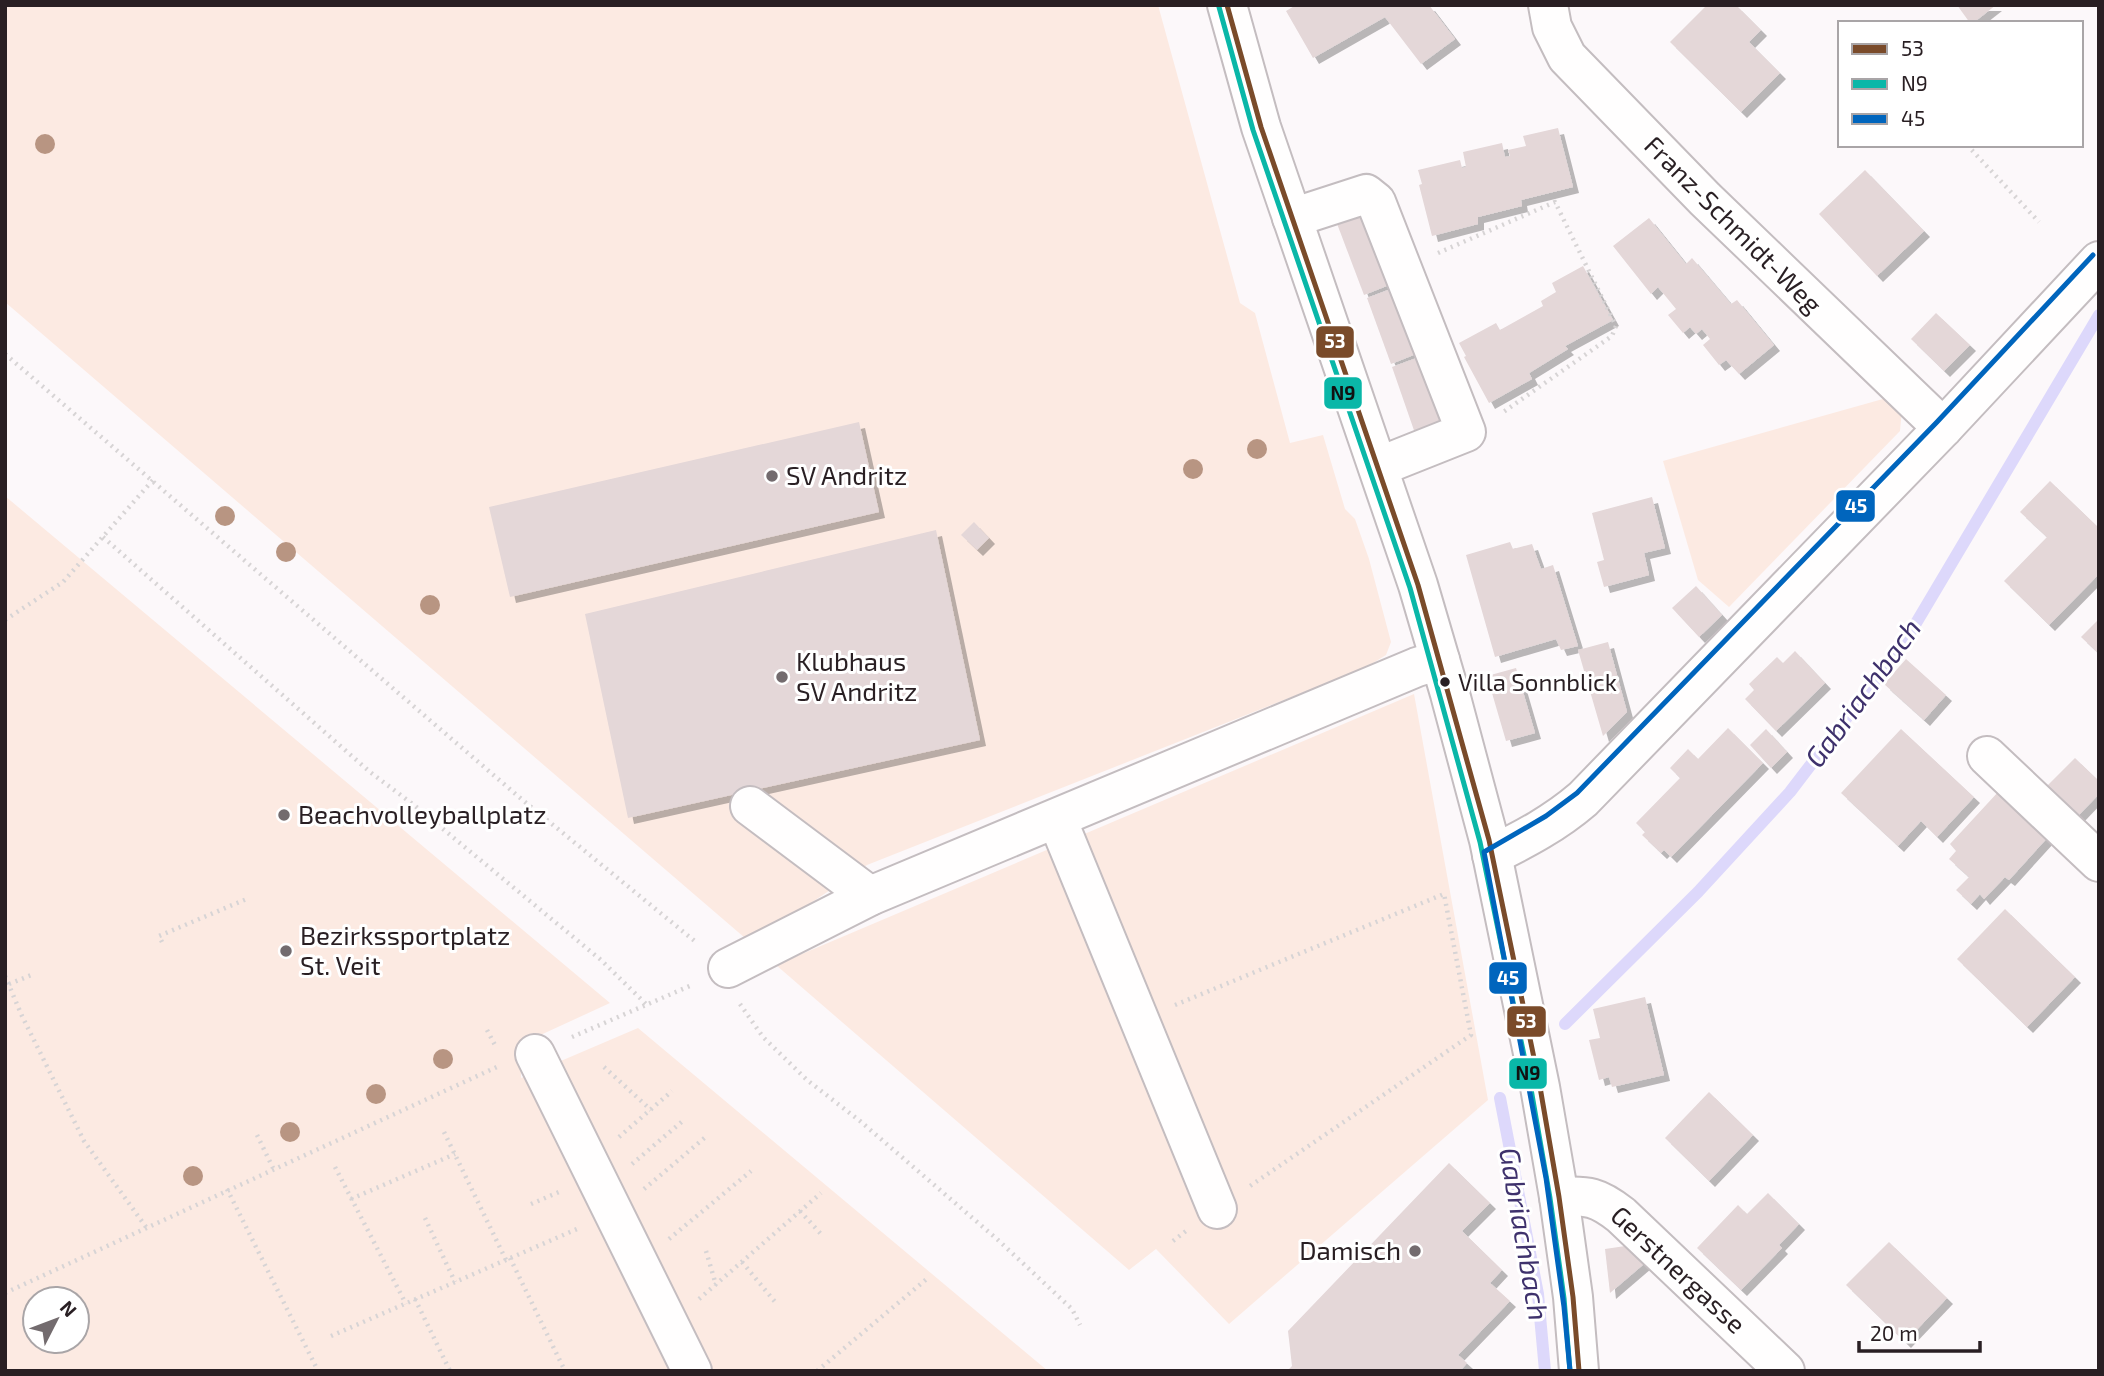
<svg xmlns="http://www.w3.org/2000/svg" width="2104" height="1376" viewBox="0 0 2104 1376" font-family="'Exo 2',sans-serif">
<defs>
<filter id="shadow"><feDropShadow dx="6" dy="6" stdDeviation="0" flood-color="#0004"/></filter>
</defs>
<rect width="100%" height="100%" fill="#fcf8fa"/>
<g fill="#fceae2" fill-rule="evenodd">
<polygon points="5,5 1158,5 1240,303 1255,313 1290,443 1323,435 1345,509 1355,519 1369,559 1391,642 1386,655 1365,668 867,865 808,905 745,938 5,302"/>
<polygon points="1890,397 1902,409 1900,431 1729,607 1698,580 1663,461"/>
<path d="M5,496L610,1003L521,1044V1078L638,1028L1048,1371H5ZM35,1299H77V1341H35Z"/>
<polygon points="1414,694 1488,1100 1229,1324 1156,1249 1129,1270 776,965"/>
</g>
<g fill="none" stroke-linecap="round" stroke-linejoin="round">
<g stroke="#ddd8fb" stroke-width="12">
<polyline points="1565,1024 1698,892 1790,792 1906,640 2099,315"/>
<polyline points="1500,1098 1538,1294 1545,1371"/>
</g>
</g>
<g fill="#e4d7d8" filter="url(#shadow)">
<polygon points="1296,5 1429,5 1455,39 1421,64 1385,17 1313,58 1286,11"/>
<polygon points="1707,5 1736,5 1761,30 1749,42 1780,73 1741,112 1670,42"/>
<polygon points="1957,5 1996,5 1973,23 1970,23"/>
<polygon points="1558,128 1573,187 1521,200 1522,206 1478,217 1478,224 1432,236 1419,185 1422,184 1418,170 1460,160 1462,168 1466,167 1463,152 1502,143 1505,157 1510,156 1508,150 1526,146 1523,136"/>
<polygon points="1865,170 1924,231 1877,276 1819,214"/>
<polygon points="1365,210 1394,283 1364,295 1336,221"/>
<polygon points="1649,218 1686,264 1692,258 1731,304 1737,300 1774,345 1739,374 1726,360 1719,365 1703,345 1710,339 1702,329 1696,334 1690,327 1683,333 1668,315 1676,309 1658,287 1651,294 1613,246"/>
<polygon points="1583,266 1613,320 1565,346 1568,349 1529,373 1532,379 1489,403 1464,357 1466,356 1459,343 1496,323 1500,330 1543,306 1541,301 1556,292 1552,283"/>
<polygon points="1396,287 1421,352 1391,364 1367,298"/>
<polygon points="1936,313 1970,345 1944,371 1911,339"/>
<polygon points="1422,356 1448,428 1417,439 1392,367"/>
<polygon points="859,422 879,512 510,597 489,507"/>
<polygon points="2050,481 2099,528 2099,574 2049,625 2004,581 2047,537 2020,512"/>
<polygon points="1652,497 1665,548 1644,553 1649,575 1604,587 1597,562 1604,560 1592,513"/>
<polygon points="974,522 989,538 977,550 961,535"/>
<polygon points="936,530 980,740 628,818 585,614"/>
<polygon points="1510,542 1513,549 1532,544 1541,569 1553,565 1578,646 1561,650 1556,639 1495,657 1466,555"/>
<polygon points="1696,586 1722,615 1699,637 1672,608"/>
<polygon points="2099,619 2099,654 2081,637"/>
<polygon points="1608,642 1627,712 1603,736 1578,650"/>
<polygon points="1795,651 1825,683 1776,731 1745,699 1754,690 1749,684 1777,657 1783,663"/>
<polygon points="1906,659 1946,695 1924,720 1884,684"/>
<polygon points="1516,668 1535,733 1506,741 1487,676"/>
<polygon points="1728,728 1763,763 1671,857 1664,850 1661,853 1642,835 1645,832 1636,823 1680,778 1670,768 1688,749 1698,759"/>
<polygon points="1766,729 1787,752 1771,768 1750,745"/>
<polygon points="1901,729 1974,797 1937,837 1921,821 1898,846 1841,793"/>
<polygon points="2075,758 2099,781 2099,794 2077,817 2046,787"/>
<polygon points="1999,791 2048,837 2009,880 2005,877 1984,899 1980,894 1971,904 1956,890 1969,877 1949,859 1956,851 1950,844"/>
<polygon points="2005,909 2075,977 2027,1027 1957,959"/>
<polygon points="1645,997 1664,1075 1612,1087 1609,1077 1599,1080 1589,1040 1600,1038 1593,1009"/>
<polygon points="1709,1092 1753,1135 1709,1181 1665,1138"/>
<polygon points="1449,1163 1490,1203 1462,1231 1502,1270 1490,1283 1510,1301 1458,1355 1467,1363 1460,1371 1287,1371 1292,1366 1288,1331"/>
<polygon points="1768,1193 1799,1224 1779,1245 1782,1248 1741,1290 1697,1248 1738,1205 1747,1214"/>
<polygon points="1889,1242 1947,1298 1905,1342 1846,1285"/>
<polygon points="1632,1245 1645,1263 1610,1293 1605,1249"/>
</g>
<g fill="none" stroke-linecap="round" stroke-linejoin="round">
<g stroke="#c4bdc0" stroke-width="42">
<g id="minor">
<polyline points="1227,5 1261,127 1418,585 1450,694 1489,840 1540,1087 1559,1197 1573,1297 1579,1371"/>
<polyline points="1548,5 1552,27 1567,57 1705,199 1943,428"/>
<polyline points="1292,218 1366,194 1376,202 1466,432 1378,467"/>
<polyline points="1987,756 2099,862"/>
<polyline points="750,806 870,896"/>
<polyline points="1057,819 1217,1209"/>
<path d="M1492,855C1525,839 1555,823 1583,799L1943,428L2099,261"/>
<polyline points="728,968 870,896 1417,667 1440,660"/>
<polyline points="535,1054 692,1371"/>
<path d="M1559,1197C1588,1195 1598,1197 1621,1215L1785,1371"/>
</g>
</g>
<g stroke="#d7d4d5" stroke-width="4.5" stroke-dasharray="2 5" stroke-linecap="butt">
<polyline points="1967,145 2039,222"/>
<polyline points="1438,253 1555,202 1616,326 1612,336 1502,413"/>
<polyline points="5,354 519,797 697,943"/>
<polyline points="103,537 370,772 414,805 601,960 647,1005"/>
<polyline points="5,620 63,582 153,480"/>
<polyline points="162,942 159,936 249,898"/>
<polyline points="5,976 22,1016 84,1141 146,1227"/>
<polyline points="9,984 34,974"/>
<polyline points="740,1004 763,1037 807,1080 860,1121 998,1240 1072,1309 1080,1325"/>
<polyline points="1175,1005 1444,894 1471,1035 1250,1186"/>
<polyline points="487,1030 496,1047"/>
<polyline points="572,1037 692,985"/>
<polyline points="604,1067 651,1110"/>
<polyline points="444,1132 506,1260"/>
<polyline points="257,1135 273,1168"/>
<polyline points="619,1137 672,1091"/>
<polyline points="632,1164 685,1119"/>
<polyline points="335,1167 406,1304"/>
<polyline points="227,1189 318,1371"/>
<polyline points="644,1189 708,1135"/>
<polyline points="351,1199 455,1154"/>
<polyline points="531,1204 559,1192"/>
<polyline points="800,1211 821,1234"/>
<polyline points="425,1218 455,1282"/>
<polyline points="669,1239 751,1171"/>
<polyline points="1173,1241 1186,1231"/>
<polyline points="706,1251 716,1285"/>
<polyline points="510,1258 565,1371"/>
<polyline points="742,1262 776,1303"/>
<polyline points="5,1293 499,1066"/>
<polyline points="415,1299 450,1371"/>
<polyline points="699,1299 821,1193"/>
<polyline points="331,1336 577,1229"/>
<polyline points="817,1371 929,1277"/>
</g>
<use href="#minor" stroke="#fffefe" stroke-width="38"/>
<g stroke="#fff" stroke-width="10">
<polyline id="bus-1" points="1227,5 1261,127 1418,585 1489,840 1540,1087 1559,1197 1573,1297 1579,1371"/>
</g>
<g stroke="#fff" stroke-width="10">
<polyline id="bus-2" points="1219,7 1253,130 1410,588 1480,842 1531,1089 1550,1198 1564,1298 1570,1371"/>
</g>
<g stroke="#fff" stroke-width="10">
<polyline id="bus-3" points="1570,1371 1564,1307 1546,1178 1484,852 1546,816 1577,793 1937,422 2093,255"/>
</g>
<use href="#bus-1" stroke="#7a4b2a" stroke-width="5"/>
<use href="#bus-2" stroke="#0ab7a8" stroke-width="5"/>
<use href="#bus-3" stroke="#0065bd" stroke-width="5"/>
</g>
<g fill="#b89582">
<circle cx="45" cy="144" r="10"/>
<circle cx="1257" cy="449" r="10"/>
<circle cx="1193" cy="469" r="10"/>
<circle cx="225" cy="516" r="10"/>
<circle cx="286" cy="552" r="10"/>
<circle cx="430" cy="605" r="10"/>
<circle cx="443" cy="1059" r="10"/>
<circle cx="376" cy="1094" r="10"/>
<circle cx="290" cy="1132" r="10"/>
<circle cx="193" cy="1176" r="10"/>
</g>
<g fill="#736b6e" stroke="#fff" stroke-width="2.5">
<circle cx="772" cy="476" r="7"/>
<circle cx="782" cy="677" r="7"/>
<circle cx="284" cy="815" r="7"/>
<circle cx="286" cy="951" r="7"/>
<circle cx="1415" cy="1251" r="7"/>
</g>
<circle fill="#291f23" stroke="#fff" stroke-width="2.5" cx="1445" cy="682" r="6"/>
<g text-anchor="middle" stroke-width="6" stroke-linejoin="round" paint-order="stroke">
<g font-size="24" fill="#291f23" stroke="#fff" text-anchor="start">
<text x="1458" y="691">Villa Sonnblick</text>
</g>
<g font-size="26" fill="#291f23" stroke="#fff">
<text transform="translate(1733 225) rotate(45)" y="9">Franz-Schmidt-Weg</text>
<text transform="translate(1678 1270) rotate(43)" y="9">Gerstnergasse</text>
</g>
<g font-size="26" fill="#291f23" stroke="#fff" text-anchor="start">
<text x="786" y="485">SV Andritz</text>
<text x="796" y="671">Klubhaus<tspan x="796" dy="30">SV Andritz</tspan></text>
<text x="298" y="824">Beachvolleyballplatz</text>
<text x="300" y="945">Bezirkssportplatz<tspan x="300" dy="30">St. Veit</tspan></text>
<text x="1401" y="1260" text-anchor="end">Damisch</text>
</g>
<g font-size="28" font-style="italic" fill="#3e316c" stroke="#fff">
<text transform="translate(1863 693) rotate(-54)" y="10">Gabriachbach</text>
<text transform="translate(1524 1234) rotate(80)" y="10">Gabriachbach</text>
</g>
</g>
<g stroke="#fff" stroke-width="2.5">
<rect x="1315" y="325" width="40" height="34" rx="7" fill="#7a4b2a"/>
<rect x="1323" y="376" width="40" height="34" rx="7" fill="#0ab7a8"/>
<rect x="1835" y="489" width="41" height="34" rx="7" fill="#0065bd"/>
<rect x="1488" y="961" width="40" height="34" rx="7" fill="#0065bd"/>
<rect x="1506" y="1005" width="41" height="33" rx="7" fill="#7a4b2a"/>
<rect x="1508" y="1057" width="40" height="33" rx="7" fill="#0ab7a8"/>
</g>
<g font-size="19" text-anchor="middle" font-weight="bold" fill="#fff">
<text x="1335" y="348">53</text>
<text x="1856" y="513">45</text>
<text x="1508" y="985">45</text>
<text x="1526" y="1028">53</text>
</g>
<g font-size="19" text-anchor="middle" font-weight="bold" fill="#111">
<text x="1343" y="400">N9</text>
<text x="1528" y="1080">N9</text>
</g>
<rect width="2104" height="1376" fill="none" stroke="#291f23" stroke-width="14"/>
<rect x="1838" y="21" width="245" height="126" fill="#ffffff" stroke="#a9a5a7" stroke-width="2"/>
<rect x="1852" y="44" width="35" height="10" fill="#7a4b2a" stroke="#a9a5a7" stroke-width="2"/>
<text x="1901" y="56" font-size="21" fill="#291f23">53</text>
<rect x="1852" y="79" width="35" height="10" fill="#0ab7a8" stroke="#a9a5a7" stroke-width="2"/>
<text x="1901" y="91" font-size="21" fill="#291f23">N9</text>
<rect x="1852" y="114" width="35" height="10" fill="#0065bd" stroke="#a9a5a7" stroke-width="2"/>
<text x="1901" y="126" font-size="21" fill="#291f23">45</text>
<g transform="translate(56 1320) rotate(48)"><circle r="33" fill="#ffffff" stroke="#a9a5a7" stroke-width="2"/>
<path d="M0-5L12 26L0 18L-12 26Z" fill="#736b6e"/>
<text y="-10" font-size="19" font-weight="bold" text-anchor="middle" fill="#291f23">N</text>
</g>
<path d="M1859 1341v10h121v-10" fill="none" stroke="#291f23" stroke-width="3.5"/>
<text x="1870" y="1341" font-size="21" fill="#291f23" stroke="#ffffff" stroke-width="5" paint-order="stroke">20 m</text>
</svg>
